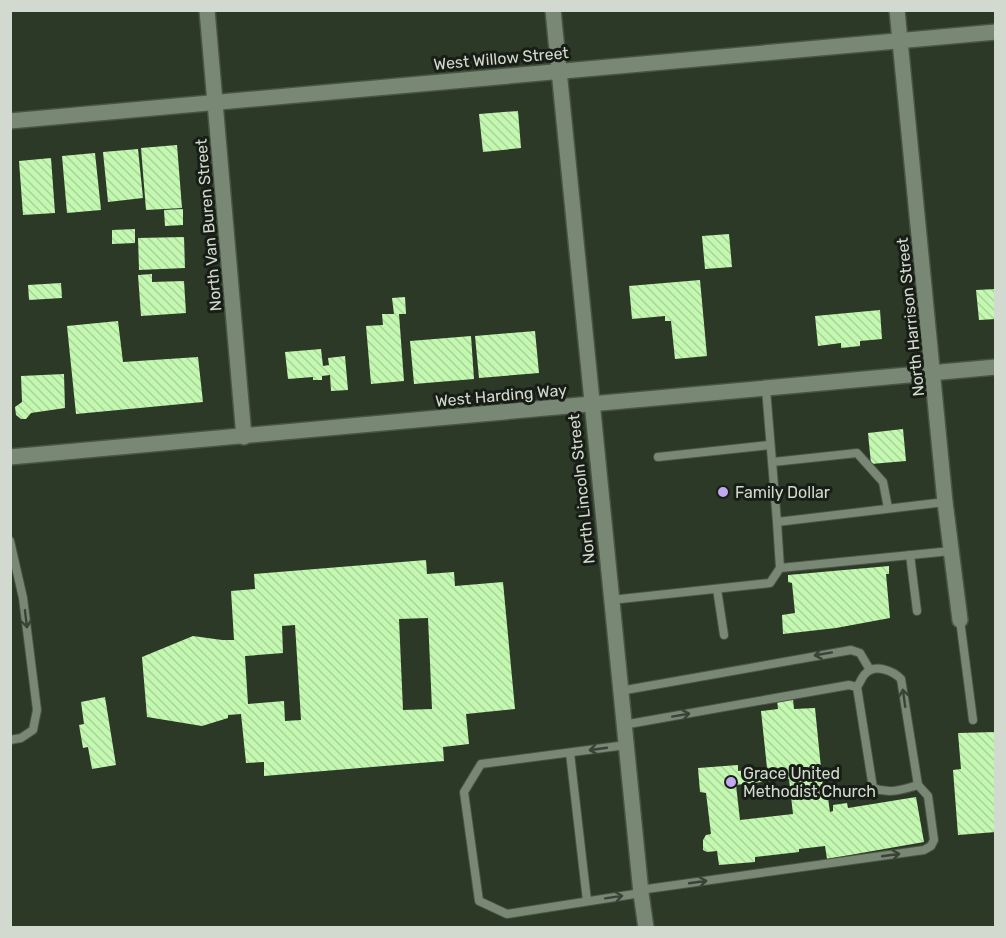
<svg xmlns="http://www.w3.org/2000/svg" width="1006" height="938" viewBox="0 0 1006 938" font-family="Rubik,sans-serif">
<defs>
<pattern id="building-back-hatch" width="6" height="6" patternUnits="userSpaceOnUse" patternTransform="scale(1.5)"><rect width="6" height="6" fill="#c3f8b0"/><path d="M-1 5l2 2M0 0l6 6M5-1l2 2" fill="none" stroke="#a9d399"/></pattern>
</defs>
<rect width="100%" height="100%" fill="#2c3927"/>
<g fill="url(#building-back-hatch)" fill-rule="evenodd">
<polygon points="518,111 521,148 483,152 479,114"/>
<polygon points="177,145 182,208 146,210 141,148"/>
<polygon points="138,149 143,198 108,202 103,152"/>
<polygon points="95,153 101,210 67,213 62,156"/>
<polygon points="51,158 55,213 23,215 19,161"/>
<polygon points="183,209 183,225 165,226 164,210"/>
<polygon points="135,229 135,243 112,244 112,230"/>
<polygon points="729,234 732,267 705,269 702,236"/>
<polygon points="184,237 185,268 139,270 138,238"/>
<polygon points="152,274 152,282 184,281 186,313 141,316 138,275"/>
<polygon points="700,280 707,356 675,359 671,321 665,321 665,316 632,319 629,286"/>
<polygon points="61,283 62,298 29,300 28,285"/>
<polygon points="996,289 996,319 979,320 976,290"/>
<polygon points="405,297 406,314 399,314 404,381 371,384 366,326 383,325 382,314 394,314 392,298"/>
<polygon points="880,310 882,339 860,341 860,346 841,348 841,343 818,346 815,316"/>
<polygon points="118,321 123,362 198,357 203,402 76,414 67,326"/>
<polygon points="535,331 539,373 479,378 475,336"/>
<polygon points="471,336 474,379 414,384 410,341"/>
<polygon points="321,349 323,366 329,365 328,358 345,356 348,390 331,391 330,375 322,376 322,380 313,380 313,377 288,379 285,352"/>
<polygon points="64,374 65,408 31,413 26,419 21,419 16,415 15,407 22,402 21,376"/>
<polygon points="903,429 906,461 871,464 868,433"/>
<path d="M426,560L427,574L454,572L455,586L503,582L515,709L466,714L469,744L443,747L444,761L264,776V762L246,763L241,714L228,715V718L202,726L147,717L142,657L193,636L222,640H234L231,591L255,589L254,574ZM428,618L432,709L403,710L399,619ZM295,625L301,720L285,721L284,701L248,704L245,656L283,653L282,626Z"/>
<polygon points="889,566 889,574 886,574 890,618 836,628 783,634 782,615 795,613 792,583 788,582 788,575"/>
<polygon points="105,697 116,765 92,769 88,747 83,748 79,725 84,724 81,702"/>
<path d="M793,699L794,709L815,708L824,798H828L830,812L833,811V805L847,803L848,808L916,797L924,842L827,859L825,846L799,849V852L755,857V862L719,865L717,851L707,852L703,850V840L706,835L711,834L706,793L700,792L698,768L738,765V771L767,768L761,711L778,709L777,700ZM789,779L793,814L740,820L736,785Z"/>
<polygon points="995,732 996,832 958,835 953,770 961,769 958,733"/>
</g>
<g fill="none" stroke-linecap="round" stroke-linejoin="round">
<g stroke="#495445" stroke-width="10">
<g id="service">
<polyline points="766,389 777,522"/>
<polyline points="658,457 770,445"/>
<polyline points="773,462 857,453 883,482 888,508"/>
<polyline points="945,502 777,522 780,568 951,551"/>
<polyline points="10,541 23,598 37,710 33,730 21,738 10,740"/>
<polyline points="910,555 917,611"/>
<polyline points="717,589 724,635"/>
<polyline points="611,600 770,583 780,568"/>
<polyline points="960,620 973,720"/>
<polyline points="620,691 851,650 860,653 870,670"/>
<polyline points="623,725 849,685 857,687"/>
<polyline points="626,745 481,764 464,792 479,901 507,914 641,893"/>
<polyline points="570,753 587,901"/>
<path d="M640,890L924,850L931,846L934,840L928,796L918,785L901,679C893,671 875,663 865,674C862,677 860,683 857,687L873,788C889,794 902,790 918,785"/>
</g>
</g>
<g stroke="#495445" stroke-width="18">
<g id="minor">
<polyline points="207,10 244,437"/>
<polyline points="553,10 641,893 646,928"/>
<polyline points="897,10 945,502 960,620"/>
<polyline points="10,121 996,32"/>
</g>
</g>
<g stroke="#495445" stroke-width="18">
<polyline id="tertiary" points="10,457 996,367"/>
</g>
<use href="#service" stroke="#798874" stroke-width="8"/>
<use href="#minor" stroke="#798874" stroke-width="15"/>
<use href="#tertiary" stroke="#798874" stroke-width="15"/>
</g>
<defs><path id="oneway-shaft" d="M-6 0H5M1.5-3L5.5 0L1.5 3" fill="none" stroke-width="1.6" stroke-linecap="round" stroke-linejoin="round" transform="scale(1.5)"/></defs>
<g stroke="#3a4337">
<use href="#oneway-shaft" transform="translate(26 619) rotate(83)"/>
<use href="#oneway-shaft" transform="translate(823 654) rotate(170)"/>
<use href="#oneway-shaft" transform="translate(904 698) rotate(-98)"/>
<use href="#oneway-shaft" transform="translate(681 715) rotate(-10)"/>
<use href="#oneway-shaft" transform="translate(598 749) rotate(172)"/>
<use href="#oneway-shaft" transform="translate(891 855) rotate(-8)"/>
<use href="#oneway-shaft" transform="translate(698 882) rotate(-8)"/>
<use href="#oneway-shaft" transform="translate(614 897) rotate(-9)"/>
</g>
<g fill="#c2a8f3" stroke="#181e16" stroke-width="2">
<circle cx="723" cy="492" r="6"/>
<circle cx="731" cy="782" r="6"/>
</g>
<g text-anchor="middle" stroke-width="6" stroke-linejoin="round" paint-order="stroke">
<g font-size="16" fill="#d2dacf" stroke="#181e16">
<text transform="translate(501 58) rotate(-5)" y="6">West Willow Street</text>
<text transform="translate(208 225) rotate(-95)" y="6">North Van Buren Street</text>
<text transform="translate(910 317) rotate(-96)" y="6">North Harrison Street</text>
<text transform="translate(501 395) rotate(-5)" y="6">West Harding Way</text>
<text transform="translate(581 489) rotate(-96)" y="6">North Lincoln Street</text>
</g>
<g font-size="16" fill="#d2dacf" stroke="#181e16" text-anchor="start">
<text x="735" y="498">Family Dollar</text>
<text x="743" y="779">Grace United<tspan x="743" dy="18">Methodist Church</tspan></text>
</g>
</g>
<rect width="1006" height="938" fill="none" stroke="#d2dacf" stroke-width="24"/>
</svg>
